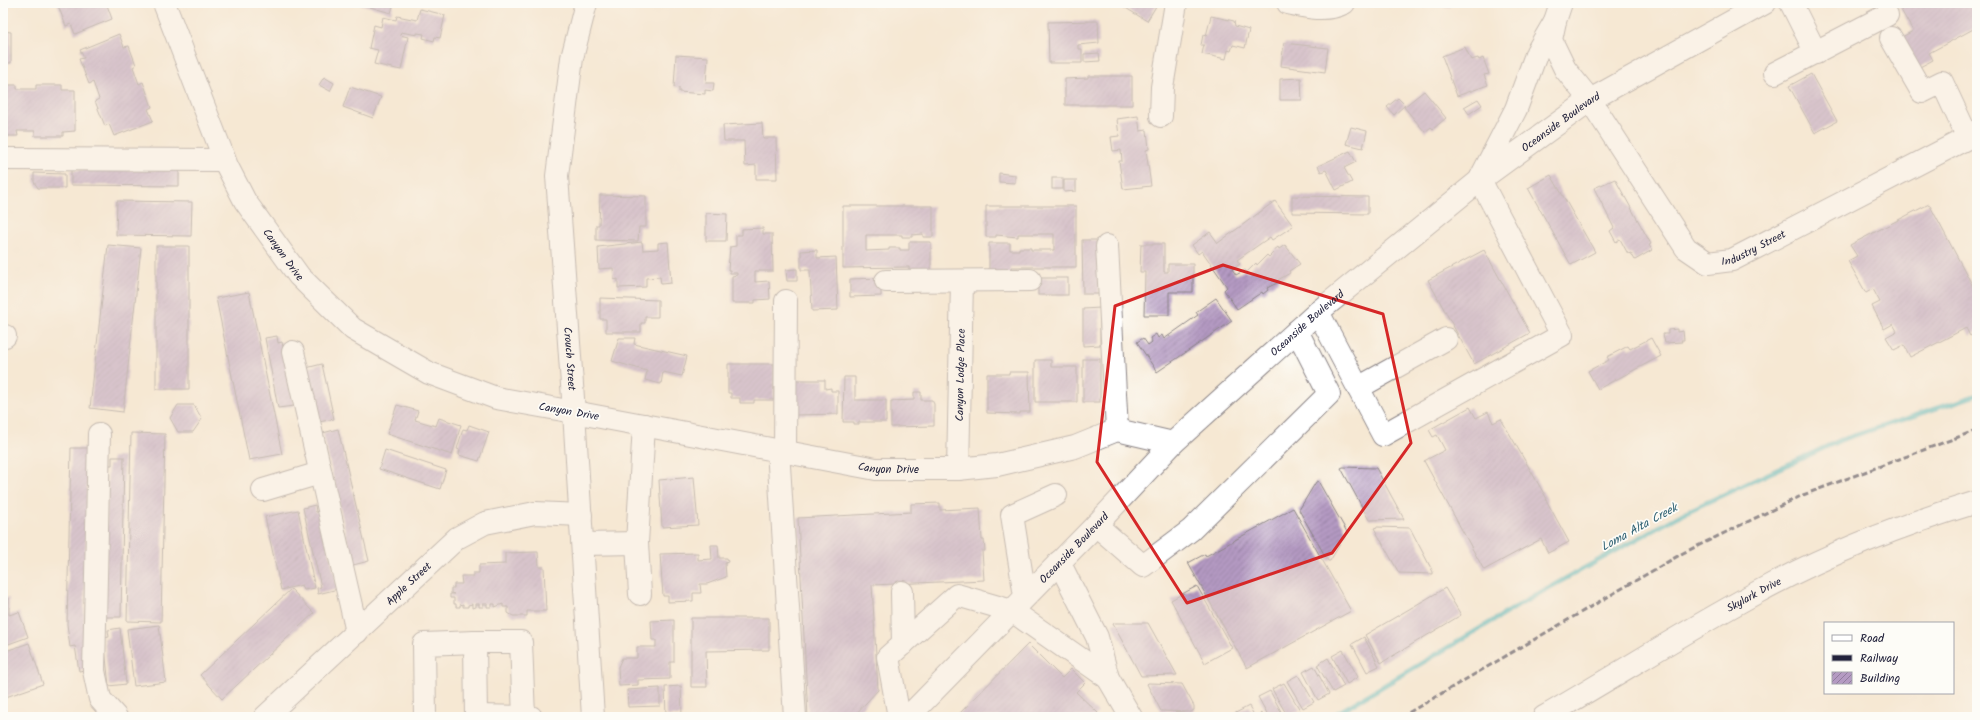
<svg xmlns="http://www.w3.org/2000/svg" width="1980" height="720" viewBox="0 0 1980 720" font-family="Kalam,sans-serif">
<defs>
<pattern id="building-hatch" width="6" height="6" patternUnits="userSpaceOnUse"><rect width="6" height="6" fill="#b49ac2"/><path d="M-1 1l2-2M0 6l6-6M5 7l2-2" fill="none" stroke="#927d9f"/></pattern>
</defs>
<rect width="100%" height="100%" fill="#fdfcf7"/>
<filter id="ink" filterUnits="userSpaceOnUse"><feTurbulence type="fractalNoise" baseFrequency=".025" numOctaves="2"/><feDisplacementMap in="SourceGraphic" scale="8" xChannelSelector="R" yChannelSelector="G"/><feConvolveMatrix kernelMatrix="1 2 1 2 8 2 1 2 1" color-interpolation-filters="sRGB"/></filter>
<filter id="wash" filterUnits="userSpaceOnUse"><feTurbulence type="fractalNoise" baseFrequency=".012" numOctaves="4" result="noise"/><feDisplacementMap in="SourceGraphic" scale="16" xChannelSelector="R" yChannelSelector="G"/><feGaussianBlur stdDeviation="0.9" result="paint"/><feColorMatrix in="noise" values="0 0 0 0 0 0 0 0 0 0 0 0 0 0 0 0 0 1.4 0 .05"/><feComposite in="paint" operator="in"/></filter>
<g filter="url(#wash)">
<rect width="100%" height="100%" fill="#f6e8d3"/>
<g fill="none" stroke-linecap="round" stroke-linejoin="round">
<polyline stroke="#41b1ba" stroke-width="5" points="1331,717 1543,591 1686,512 1841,440 1977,395"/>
</g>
<g id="blocks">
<g fill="url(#building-hatch)">
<polygon points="57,3 111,3 107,5 112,19 75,34 71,24 66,26"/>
<polygon points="356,3 394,3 391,13"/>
<polygon points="1127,3 1158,3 1147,21 1124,7"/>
<polygon points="1411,3 1451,3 1451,7 1411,5"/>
<polygon points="1897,3 1977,3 1977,27 1929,53 1933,60 1918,68 1902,37 1913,31"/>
<polygon points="420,9 445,15 440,38 435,37 434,41 423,38 424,34 417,33 417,35 401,32 400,35 408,37 401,70 374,64 378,50 369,48 374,25 381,27 383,17 396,20 397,16 417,20"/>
<polygon points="1211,16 1234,21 1235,26 1249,30 1245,48 1233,45 1231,51 1228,50 1226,59 1202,54 1204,45 1201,45 1203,35 1206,36"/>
<polygon points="1098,21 1099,43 1078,45 1078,49 1082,49 1082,63 1049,63 1048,22"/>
<polygon points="3,31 11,32 11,63 3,63"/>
<polygon points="119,34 124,47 129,46 136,65 133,67 139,84 143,82 152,107 148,109 153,121 114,136 109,124 105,126 95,101 99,99 93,82 89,84 79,59 84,58 80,50"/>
<polygon points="1284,43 1328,48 1325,72 1281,66"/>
<polygon points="1465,47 1471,60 1478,58 1479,60 1483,58 1489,74 1484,75 1488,85 1457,96 1442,56"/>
<polygon points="1099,53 1100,61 1084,62 1084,54"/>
<polygon points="676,55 708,57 706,83 714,83 713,91 705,90 705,94 679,92 679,88 674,87"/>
<polygon points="1811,74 1837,121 1815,133 1789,86"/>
<polygon points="1088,76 1132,76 1132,105 1065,105 1065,79 1088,78"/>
<polygon points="324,77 334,83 330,91 319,85"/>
<polygon points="1301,78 1302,100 1280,100 1280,79"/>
<polygon points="3,85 17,85 17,89 36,89 36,85 62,85 62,90 75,90 75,131 63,132 63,136 35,136 35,131 17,131 18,136 3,136"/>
<polygon points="350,87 381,97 373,118 343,107"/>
<polygon points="1424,91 1446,118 1433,129 1431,127 1425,132 1404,107"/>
<polygon points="1398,98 1405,105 1394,115 1387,107"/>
<polygon points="1478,99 1482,105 1469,114 1464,107"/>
<polygon points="1138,116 1140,131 1147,130 1149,149 1146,150 1151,186 1123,189 1119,161 1122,161 1121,150 1113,151 1111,137 1119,136 1117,119"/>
<polygon points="762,123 763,138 776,138 777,179 756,179 756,165 745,166 744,141 724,141 723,125"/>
<polygon points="1351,127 1367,131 1363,148 1346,144"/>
<polygon points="1350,151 1356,162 1344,168 1352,182 1336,190 1326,170 1321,172 1318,166"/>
<polygon points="71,170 179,170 179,186 71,185"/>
<polygon points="34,173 65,174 65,188 38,188 34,182"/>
<polygon points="999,173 1015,175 1015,183 999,182"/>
<polygon points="1551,175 1595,252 1571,265 1528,188"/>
<rect x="1052" y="178" width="11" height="11"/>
<polygon points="1615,179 1651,244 1649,245 1652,250 1635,260 1631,253 1628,254 1620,239 1616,242 1610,231 1614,228 1594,188"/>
<polygon points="1064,180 1076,180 1076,191 1064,192"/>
<polygon points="600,195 646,196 646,227 639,227 638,241 596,240 596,225 599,225"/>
<polygon points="1292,196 1368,197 1368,214 1292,213"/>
<polygon points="117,201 192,202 191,236 116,235"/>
<polygon points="1275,201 1293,226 1272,240 1270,237 1237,260 1240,264 1232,269 1236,275 1245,270 1247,272 1256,263 1257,265 1267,255 1269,257 1274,252 1273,251 1278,247 1279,249 1285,245 1300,264 1289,271 1290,273 1278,280 1279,282 1267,288 1268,290 1263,294 1262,292 1237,309 1224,290 1227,287 1202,251 1198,254 1192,245 1210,232 1218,243"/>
<polygon points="1929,204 1977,294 1977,332 1970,336 1966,328 1910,357 1904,345 1894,350 1886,337 1897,331 1893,324 1884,329 1872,306 1880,302 1873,289 1866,293 1848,261 1857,256 1850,245"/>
<polygon points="843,206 933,206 933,237 923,237 923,234 912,235 912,237 902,237 902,235 866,235 866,251 889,250 889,248 900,248 900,250 909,250 909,242 931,242 931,275 909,275 909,267 843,268"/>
<polygon points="986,206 1076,206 1076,267 1011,267 1011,276 989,276 989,243 1010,243 1010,250 1019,250 1019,248 1031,248 1031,250 1054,250 1054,234 1018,234 1018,237 996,235 996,237 986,237"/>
<polygon points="706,213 727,214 726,241 706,241"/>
<polygon points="763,228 763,234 772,234 773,271 755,271 755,282 769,281 770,299 755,300 755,303 732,303 732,276 737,275 737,273 730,273 730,270 728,270 730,247 736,246 736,235 742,235 742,229"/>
<polygon points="3,231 5,231 6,327 3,327"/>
<polygon points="1082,240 1098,240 1099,294 1083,294"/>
<polygon points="642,242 643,250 658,249 658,243 668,242 671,283 661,284 660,277 646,278 646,287 618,288 618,279 614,280 613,268 599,269 598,247"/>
<polygon points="1141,244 1164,244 1164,272 1168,272 1168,264 1193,264 1193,292 1169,292 1169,315 1144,315 1145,272 1140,272"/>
<polygon points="108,245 141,248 123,412 90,408"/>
<rect x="156" y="246" width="33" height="143"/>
<polygon points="817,250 817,258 836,257 838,310 812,311 810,270 801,270 801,251"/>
<polygon points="1484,250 1530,333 1474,364 1428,280"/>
<polygon points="797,269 797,281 787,281 786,270"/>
<polygon points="881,278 881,296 850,297 850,279"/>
<rect x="1038" y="278" width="30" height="17"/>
<polygon points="249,292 282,454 249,460 216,298"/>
<polygon points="600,298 658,300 658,317 645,317 645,323 641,323 641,332 606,332 606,319 600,319"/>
<polygon points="1216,298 1232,321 1157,372 1137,342 1143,338 1148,345 1152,342 1150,338 1156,334 1158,338 1162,335 1164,339 1198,315 1196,312"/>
<polygon points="1100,308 1100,345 1083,346 1083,309"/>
<polygon points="1677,329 1677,332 1683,331 1684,340 1681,340 1682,342 1665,343 1663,334 1668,334 1668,330"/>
<polygon points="277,336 278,343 282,342 294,406 278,408 265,338"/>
<polygon points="619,338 635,338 634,344 687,356 682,376 663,372 661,384 645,380 647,371 612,361"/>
<polygon points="1651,338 1661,356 1598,389 1588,371 1609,360 1607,357 1628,346 1630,349"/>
<polygon points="3,347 5,347 4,455 3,455"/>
<rect x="1083" y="359" width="17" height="43"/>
<polygon points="1035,360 1051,360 1051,367 1077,367 1077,402 1035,402"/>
<polygon points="322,364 334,419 319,422 306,368"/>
<polygon points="728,364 774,364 774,400 754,400 754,403 740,403 740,398 731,398 731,393 728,393"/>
<polygon points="1009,372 1029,372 1030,412 1020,412 1020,414 987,413 987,374 1009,374"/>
<polygon points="844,377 855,377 855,400 886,400 886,422 859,422 859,424 854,424 854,422 843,422"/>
<polygon points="795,380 825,380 825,389 831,388 831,391 838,391 838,414 796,415"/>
<polygon points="914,392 921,392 921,400 932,400 934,404 934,426 891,427 891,401 914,400"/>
<polygon points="178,405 194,405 202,419 193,432 178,432 170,418"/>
<polygon points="397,405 418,411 415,420 436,426 439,418 461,425 452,455 387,434"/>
<polygon points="1470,407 1476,418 1488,412 1493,423 1501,419 1547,499 1546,500 1569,542 1548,553 1541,539 1484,570 1424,461 1445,450 1437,435 1433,437 1429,430"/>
<polygon points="469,425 489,432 479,461 459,455 460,450 457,449 463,429 467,430"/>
<polygon points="338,429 369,561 353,565 323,433"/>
<polygon points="131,433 165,434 161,622 127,621"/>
<polygon points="71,448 88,448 84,622 89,669 79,671 75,646 70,647 67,624"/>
<polygon points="385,450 446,470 440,489 379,469"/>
<polygon points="112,457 124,457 121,617 104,617 108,465 112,465"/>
<polygon points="1343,467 1376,468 1404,519 1369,520 1341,468"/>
<polygon points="694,477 698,525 662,527 659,480"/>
<polygon points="1318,481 1347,532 1330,561 1328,561 1299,510 1316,482"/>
<polygon points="940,503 940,510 980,508 982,540 984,540 985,551 982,551 984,580 872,585 878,690 853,717 808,717 798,518 911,512 911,504"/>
<polygon points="315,505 316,512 320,512 338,589 318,594 317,588 321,587 303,508"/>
<polygon points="1293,508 1351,611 1247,668 1188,563 1205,554 1206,556"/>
<polygon points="298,510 315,588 304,590 302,585 281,590 265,517"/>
<polygon points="1377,527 1410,528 1433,572 1433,574 1399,573 1374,528"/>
<polygon points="711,545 718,545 719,558 727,558 728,562 725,563 726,577 707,584 700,584 701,593 693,593 693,601 668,602 668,596 663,596 660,554 698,553 698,560 712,559"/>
<polygon points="538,552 539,567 544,567 546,611 527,611 527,616 513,616 508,613 508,607 503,607 503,604 495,607 495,604 492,604 492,607 487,607 487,604 483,604 483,607 479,607 479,604 476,604 476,607 472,608 472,604 468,605 468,607 463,607 463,604 460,605 460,607 456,607 456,604 454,604 454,598 450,598 450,594 454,594 451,593 451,588 454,588 454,584 462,584 461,576 473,576 473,573 479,573 479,565 505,564 505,553"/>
<polygon points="1197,586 1232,648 1205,663 1171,600"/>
<polygon points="1445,588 1461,615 1381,663 1365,635"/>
<polygon points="291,589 314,613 222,699 200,675"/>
<polygon points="3,598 9,598 9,615 19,612 28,637 3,646"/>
<polygon points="691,618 769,618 769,650 706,651 707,687 691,687"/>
<polygon points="674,620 674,662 670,662 670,679 638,680 638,685 619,686 618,667 622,658 637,658 637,647 656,647 656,640 652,640 651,621"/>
<polygon points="1115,623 1148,623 1177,675 1141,676 1113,624"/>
<polygon points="159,625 166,682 134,686 127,629"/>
<polygon points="120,628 126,684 109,686 104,638 109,637 108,630"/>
<polygon points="1364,637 1379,666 1367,672 1352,644"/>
<polygon points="29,643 43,684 3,698 3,652"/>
<polygon points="1028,644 1062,678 1071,669 1085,683 1076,692 1098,713 1094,717 956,717"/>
<polygon points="1343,650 1358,677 1347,684 1332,656"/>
<polygon points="1328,658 1344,686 1333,692 1317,665"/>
<polygon points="1314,666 1329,694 1318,700 1303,672"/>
<polygon points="1298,675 1314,702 1303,708 1287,681"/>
<polygon points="1148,683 1182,684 1194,706 1194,710 1191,712 1161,711 1147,684"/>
<polygon points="1284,683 1300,710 1288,717 1272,689"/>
<polygon points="681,686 682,716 666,716 665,687"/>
<polygon points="660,688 660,706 628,707 627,690"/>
<polygon points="1270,691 1284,717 1269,717 1258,697"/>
<polygon points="1249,706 1255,717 1261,713 1263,717 1228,717"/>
</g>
</g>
</g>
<g filter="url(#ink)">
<use href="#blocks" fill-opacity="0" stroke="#8c8587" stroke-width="1"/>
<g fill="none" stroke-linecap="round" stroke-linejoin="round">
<g stroke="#8c8587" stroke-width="24">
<g id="minor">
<path id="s1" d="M586,3L572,58L557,176L574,412L876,469H958L997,465L1075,447L1117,430L1173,443"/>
<path d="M1288,3C1306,7 1326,12 1344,3"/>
<path id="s2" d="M1561,3L1555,21L1551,40L1565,69L1590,100L1686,248L1708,263L1732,260L1977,133"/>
<polyline points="1791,3 1816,53"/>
<polyline points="1891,38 1922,92 1942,82 1968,138"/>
<polyline points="1775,73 1887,15"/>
<polyline points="1161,116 1162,87 1176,3"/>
<polyline points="3,159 224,160"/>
<polyline points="1107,246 1117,430"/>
<polyline points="886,281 1030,280"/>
<polyline points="1318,312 1383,435 1562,335 1480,180"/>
<polyline points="3,336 5,336"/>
<polyline points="293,352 357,632"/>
<polyline points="1358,388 1446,339"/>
<polyline points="99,434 94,671 100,699 116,717"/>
<polyline points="778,450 795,717"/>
<polyline points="785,452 786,301"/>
<path id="s3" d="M958,469L962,281"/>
<polyline points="263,490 320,473"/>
<polyline points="1096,525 1143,566 1191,530 1329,394 1297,331"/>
<polyline points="637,543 640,594"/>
<polyline points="583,544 637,543 644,425"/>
<polyline points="1059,562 1097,637 1108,678 1131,717"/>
<polyline points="902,592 903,644"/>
<polyline points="1025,596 1012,515 1056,495"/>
<polyline points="475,642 521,642 524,717"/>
<polyline points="476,716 531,717"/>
<path id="s4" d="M265,717L457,538L485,523L535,513L581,515"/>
<polyline points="425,717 424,644 475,642 476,717"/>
<polyline points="899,717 888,657 957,595 1012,611 1108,678"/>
<path id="s5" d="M1544,717C1615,676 1684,632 1756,593C1825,555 1901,525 1977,502"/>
</g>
</g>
<g stroke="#8c8587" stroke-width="24">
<g id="major">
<path id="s6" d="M164,3L227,166L245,201L299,276L353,329L429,373L496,398L574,412L593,717"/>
<polyline points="1481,177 1516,109 1537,52 1555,21"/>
<path id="s7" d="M908,717L1096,525L1173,443L1318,312L1480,180L1590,100L1765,3"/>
</g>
</g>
<use href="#minor" stroke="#fff" stroke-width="22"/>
<use href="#major" stroke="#fff" stroke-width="22"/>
<polyline stroke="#22223b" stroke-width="3" stroke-dasharray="6 3" stroke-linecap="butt" points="1401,717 1683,553 1803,495 1977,430"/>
</g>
</g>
<path d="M0 0H1980V720H0ZM1223,265L1383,314L1411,443L1332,553L1187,603L1097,462L1115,306Z" fill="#f6e8d3" fill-opacity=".55" fill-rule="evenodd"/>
<path fill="none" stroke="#d62828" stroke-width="3" stroke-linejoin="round" d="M1223,265L1383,314L1411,443L1332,553L1187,603L1097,462L1115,306Z"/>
<g text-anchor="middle" stroke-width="3.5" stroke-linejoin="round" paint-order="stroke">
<g font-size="11" fill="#22223b" stroke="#fdfcf7">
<text dy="4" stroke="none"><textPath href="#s7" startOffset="885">Oceanside Boulevard</textPath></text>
<text dy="4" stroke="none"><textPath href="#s2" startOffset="362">Industry Street</textPath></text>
<text dy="4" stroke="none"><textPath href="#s6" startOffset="280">Canyon Drive</textPath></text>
<text dy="4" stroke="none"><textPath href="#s7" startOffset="561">Oceanside Boulevard</textPath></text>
<text dy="4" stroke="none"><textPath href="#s1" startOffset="359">Crouch Street</textPath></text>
<text dy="4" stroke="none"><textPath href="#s3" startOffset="94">Canyon Lodge Place</textPath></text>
<text transform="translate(569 411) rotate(10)" y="4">Canyon Drive</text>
<text dy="4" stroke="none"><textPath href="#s1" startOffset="732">Canyon Drive</textPath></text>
<text dy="4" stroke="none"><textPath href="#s7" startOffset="237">Oceanside Boulevard</textPath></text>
<text dy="4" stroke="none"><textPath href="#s4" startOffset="196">Apple Street</textPath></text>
<text dy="4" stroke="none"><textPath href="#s5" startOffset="243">Skylark Drive</textPath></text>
</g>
<g font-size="12" font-style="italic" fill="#306274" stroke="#fdfcf7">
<text transform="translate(1639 527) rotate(-29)" y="4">Loma Alta Creek</text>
</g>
</g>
<rect width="1980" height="720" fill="none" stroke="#fdfcf7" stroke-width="16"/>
<rect x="1824" y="622" width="130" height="72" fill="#fdfcf7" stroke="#a5a5ac"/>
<rect x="1832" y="635" width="20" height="6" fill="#ffffff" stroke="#a5a5ac"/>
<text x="1860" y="642" font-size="12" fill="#22223b">Road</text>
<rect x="1832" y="655" width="20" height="6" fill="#22223b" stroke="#a5a5ac"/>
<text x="1860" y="662" font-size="12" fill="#22223b">Railway</text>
<rect x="1832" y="672" width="20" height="12" fill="url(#building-hatch)" stroke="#a5a5ac"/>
<text x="1860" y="682" font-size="12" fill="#22223b">Building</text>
</svg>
